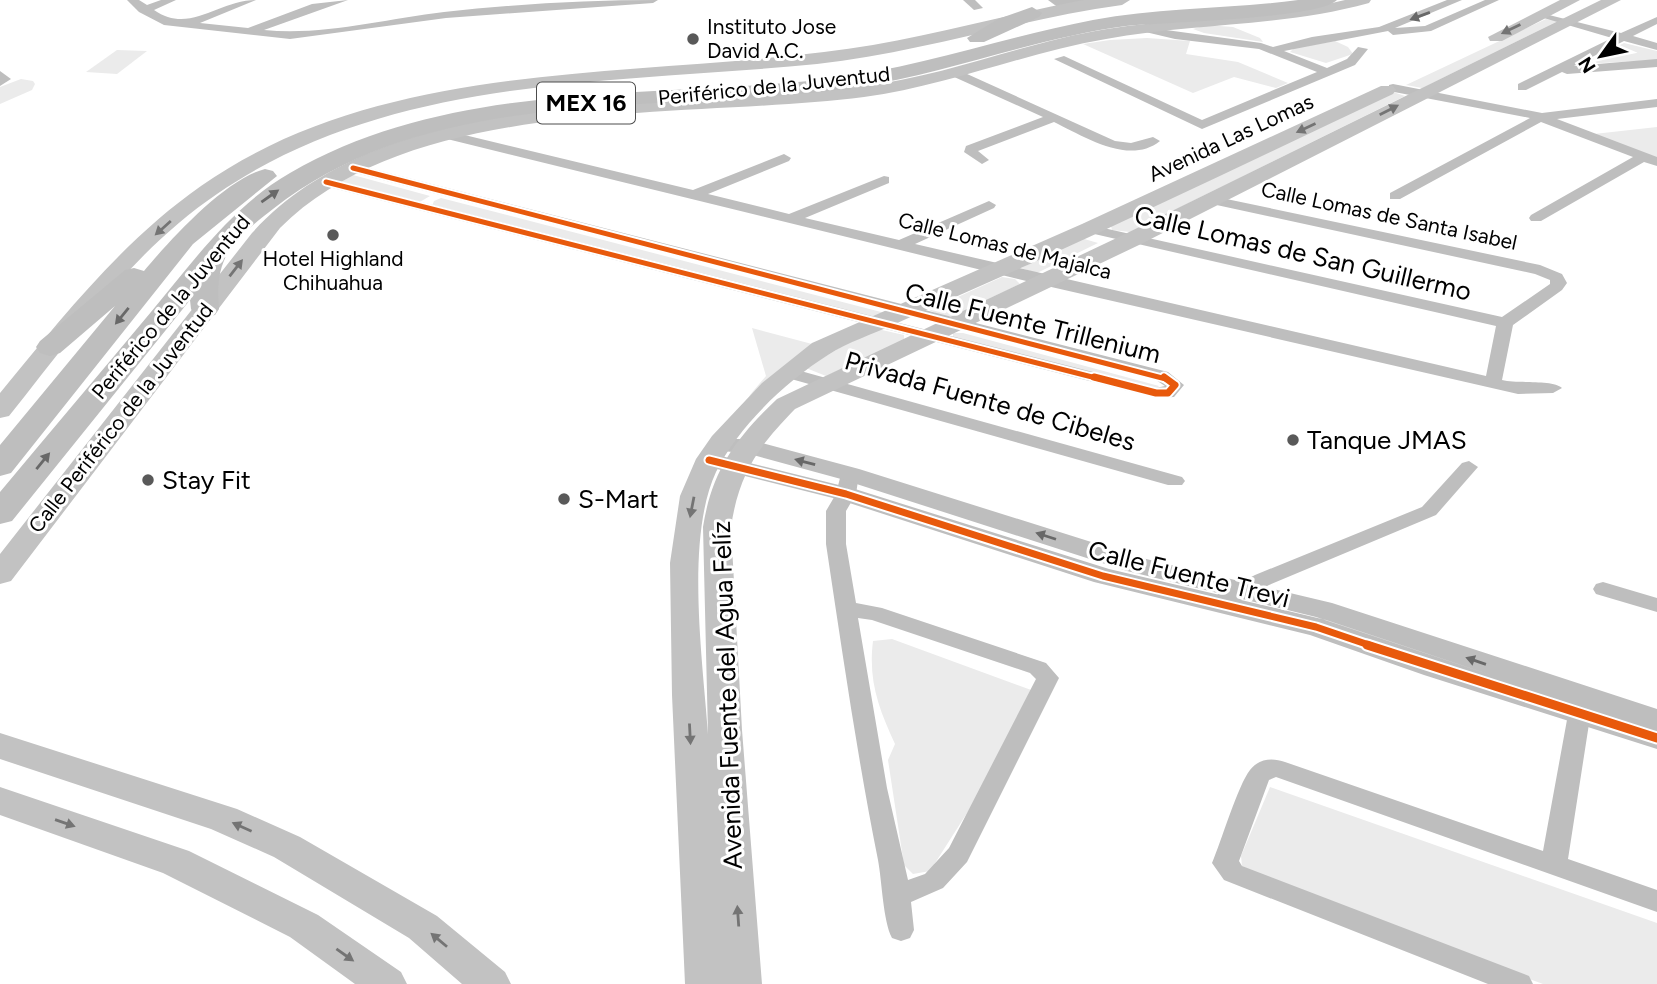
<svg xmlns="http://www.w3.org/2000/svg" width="1657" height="984" viewBox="0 0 1657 984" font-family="Figtree,sans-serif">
<rect width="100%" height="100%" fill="#fff"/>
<g fill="#ebebeb">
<polygon points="1546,19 1558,21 1422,88 1406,85"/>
<polygon points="1206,25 1233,27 1260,38 1263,42 1204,33 1193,29"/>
<polygon points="1147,38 1190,41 1186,54 1238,62 1288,83 1276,88 1234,77 1193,93 1083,44 1110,40"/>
<polygon points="1335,41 1348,47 1353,54 1326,63 1290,52 1294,48"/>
<polygon points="1624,43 1657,51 1657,60 1583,64"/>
<polygon points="117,50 147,51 117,74 86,72"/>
<polygon points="21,79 33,81 35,84 32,90 0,104 0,87"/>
<polygon points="1393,92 1405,96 1130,232 1112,230 1111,226"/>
<polygon points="1657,127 1657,158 1594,134"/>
<polygon points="353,175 430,196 418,203 341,182"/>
<polygon points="441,198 885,313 876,320 432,206 434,201"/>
<polygon points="1081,238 1098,243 1037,273 1021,268"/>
<polygon points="1002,277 1015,279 1020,284 952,316 942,316 929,310"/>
<polygon points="752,328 812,344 749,396 766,376"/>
<polygon points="873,328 904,335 904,341 826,376 806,368"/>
<polygon points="953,333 963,333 1159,386 1157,388 953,338"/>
<path d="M892,639L1034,691L1036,705L930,871L913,874L904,865L888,760L895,744C879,709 868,681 873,641Z"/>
<polygon points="1270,787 1657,923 1657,984 1543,984 1278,885 1242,866 1241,856"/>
</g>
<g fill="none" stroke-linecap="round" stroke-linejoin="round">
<g fill="#bebebe" fill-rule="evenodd">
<path d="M127,0H139L147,5L161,0H176L154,10C190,35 218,0 256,0L200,23L248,28L312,4L348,0L264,30C323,36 385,19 444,12C515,4 587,0 658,0L653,3L446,18L290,39L164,25L139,12Z"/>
<polygon points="963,0 975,0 983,8 974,10"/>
<polygon points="1048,0 1089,0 1063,11"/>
<polygon points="1447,0 1462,0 1395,28 1425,26 1485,0 1499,0 1431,31 1393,35 1388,31 1284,51 1327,68 1347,59 1358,47 1368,49 1355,65 1202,129 1054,59 1064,56 1202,120 1317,72 1259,49 1175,39 1137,30 1137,26 1261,43 1273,47 1312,37 1379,27"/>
<polygon points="1537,12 1621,33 1657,17 1657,24 1633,36 1657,43 1657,50 1624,41 1574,66 1657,59 1657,67 1567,74 1562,72 1526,90 1518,90 1518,84 1612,38 1537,16"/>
<path d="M956,69L1115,141L1131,143L1153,137L1160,141C1129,166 1083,136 1054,122L978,151L989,160L982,164L964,152L966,146L1043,117L952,76V70Z"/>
<polygon points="0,71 11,79 0,86"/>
<polygon points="1393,84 1542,113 1657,99 1657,107 1557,119 1657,157 1657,166 1644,162 1541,221 1531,221 1529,218 1531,215 1633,157 1541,122 1400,199 1390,199 1390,193 1530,118 1389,91 1389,85"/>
<path d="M448,131L693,190L784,154L791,158L789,161L708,194L789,214L884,176L889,177V183L805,218L899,240L989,201L996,205L994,208L915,244L1486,376L1496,326L1090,233L1083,229L1090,225L1502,317L1550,284V280L1535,274L1212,204L1205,200L1212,196L1540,265L1562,274L1567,283L1562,290L1513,325L1502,380C1518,384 1553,379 1562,388L1553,393L1518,394L1047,286L443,138L441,135Z"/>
<polygon points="353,164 1168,372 1184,385 1174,397 1156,398 321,185 319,182 326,178 1156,388 1165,386 1156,380 348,171 346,168"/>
<polygon points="790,368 1182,477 1185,481 1182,485 1168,485 784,377 781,373 784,369"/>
<polygon points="1469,461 1478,467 1436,515 1269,585 1227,607 1213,607 1209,602 1213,597 1255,575 1422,507 1462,463"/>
<path d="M850,468L859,474L856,494L846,511V544L856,603L882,608L1046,663L1059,678L967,862L943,888L911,902L914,930L910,938L901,941L892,938C883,921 882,881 878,860C857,755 842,650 826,544V511L836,494L841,474ZM858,618L872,620L1030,673L1036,679L949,848L925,874L908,880L887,788Z"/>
<polygon points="1603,582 1657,598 1657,612 1596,594 1593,589 1596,584"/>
<path d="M1582,690L1590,692L1593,698L1568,859L1657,890V912L1276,777L1269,780L1239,861L1242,866L1529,976L1533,984H1488L1224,880L1212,863C1221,842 1238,785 1250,770C1259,758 1273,758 1285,762L1543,851L1571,698L1574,692Z"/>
</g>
<polygon fill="#bebebe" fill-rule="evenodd" points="729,439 747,439 859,469 1142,558 1332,603 1657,709 1657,749 1424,675 1310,635 1094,582 837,499 701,465 697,460 701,455 709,453 855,489 1109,569 1326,620 1500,678 1316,617 1127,571 841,479 746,453 721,451 717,446 721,441"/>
<g fill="#c2c2c2" fill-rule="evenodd">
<path d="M1084,0H1130L1122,5C1019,19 920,53 817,64C616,84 391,74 217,194C133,251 72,337 9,416L0,418V393C61,319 121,242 201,186C379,61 617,78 824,52C912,42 997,16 1084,0Z"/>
<path d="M1345,0H1371L1369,3C1282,27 1193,23 1106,39C1024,53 947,86 864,97C685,120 416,93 280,228L11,581L0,584V554L252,233C391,80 674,110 864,86C947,76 1025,42 1107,29C1186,16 1268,20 1345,0Z"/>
<polygon points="1560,0 1580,0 1502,41 1490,41 1488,37"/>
<path d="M1601,0H1621L1139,245L795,409C758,447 739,473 731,527L742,730L762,984H685L672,695L670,563L680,496L696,459L712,436L762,383L812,343L1082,224L1381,86H1393L1396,90L1393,94C1272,151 1152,209 1030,264C985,284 940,304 895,324C873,334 848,342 828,355C785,382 738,427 716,472C685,539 703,661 708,734L703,527C712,470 736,438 777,399L1123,235Z"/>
<polygon points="0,733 237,809 300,837 437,916 505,972 511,984 462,984 409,938 274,857 211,829 0,759"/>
<polygon points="0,787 189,851 318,915 401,972 407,984 355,984 290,937 163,873 0,815"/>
</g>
<g fill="#bebebe" fill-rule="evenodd">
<path d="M1298,0H1337C1319,19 1162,22 1126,26C1035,38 949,73 858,87C664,116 437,81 273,209C233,240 214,256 219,309L215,315L205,317L195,315L191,309L190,300L12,521L0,524V492C50,432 101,372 151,312C193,262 232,206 290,173C452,79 649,99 828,79C918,68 1004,37 1093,20C1161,7 1230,9 1298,0Z"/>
<polygon points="1032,7 1042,13 1039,17 984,42 970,42 967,38 998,19"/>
<path d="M265,169L273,171L277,176L193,244L11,473L0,476V445L115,306L60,353L50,356L40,353L36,347L40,341L125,270L134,268L144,271C170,240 225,179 265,169Z"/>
</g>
<g stroke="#fff" stroke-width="9">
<g id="cycleway-far2">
<polyline points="353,168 1166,379"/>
<polyline points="326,182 1100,379"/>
</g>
</g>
<g stroke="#fff" stroke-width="11">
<g id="cycleway-far1">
<polyline points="1094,377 1156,393 1168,393 1175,385 1164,377"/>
<polyline points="709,460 846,494 1103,576 1316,627 1372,646"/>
</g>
</g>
<g stroke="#fff" stroke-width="13">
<polyline id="cycleway" points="1367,645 1657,738"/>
</g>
<use href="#cycleway-far2" stroke="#e8590c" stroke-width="5"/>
<use href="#cycleway-far1" stroke="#e8590c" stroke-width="7"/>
<use href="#cycleway" stroke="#e8590c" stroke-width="9"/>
</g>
<defs><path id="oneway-solid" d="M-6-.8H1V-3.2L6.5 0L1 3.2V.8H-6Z" transform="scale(1.75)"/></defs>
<g fill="#686868">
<use href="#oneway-solid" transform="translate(1420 16) rotate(160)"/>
<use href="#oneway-solid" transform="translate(270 196) rotate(-35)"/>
<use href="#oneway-solid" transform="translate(122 316) rotate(129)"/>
<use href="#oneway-solid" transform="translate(43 461) rotate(-51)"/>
<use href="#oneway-solid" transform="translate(805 462) rotate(-165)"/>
<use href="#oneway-solid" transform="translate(1046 536) rotate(-162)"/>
<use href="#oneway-solid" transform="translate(1476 661) rotate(-161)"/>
</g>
<g fill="#747474">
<use href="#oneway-solid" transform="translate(1511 29) rotate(154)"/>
<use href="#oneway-solid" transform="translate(1389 110) rotate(-27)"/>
<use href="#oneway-solid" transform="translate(1306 128) rotate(155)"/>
<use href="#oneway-solid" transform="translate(163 228) rotate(138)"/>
<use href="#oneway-solid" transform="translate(236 268) rotate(-52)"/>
<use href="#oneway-solid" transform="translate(692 507) rotate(101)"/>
<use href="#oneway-solid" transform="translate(690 734) rotate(87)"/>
<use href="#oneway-solid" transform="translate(65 823) rotate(19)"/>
<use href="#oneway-solid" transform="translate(242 827) rotate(-156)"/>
<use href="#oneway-solid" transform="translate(738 916) rotate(-94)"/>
<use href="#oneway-solid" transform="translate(439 940) rotate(-140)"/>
<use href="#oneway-solid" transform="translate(345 955) rotate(35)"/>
</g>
<g fill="#595959" stroke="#fff" stroke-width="2.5">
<circle cx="693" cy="39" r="7"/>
<circle cx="333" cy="235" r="7"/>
<circle cx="1293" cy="440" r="7"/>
<circle cx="148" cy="480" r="7"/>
<circle cx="564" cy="499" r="7"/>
</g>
<g text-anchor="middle" stroke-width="6" stroke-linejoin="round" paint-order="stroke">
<g font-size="21" fill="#000" stroke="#fff" text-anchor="start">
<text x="707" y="34">Instituto Jose<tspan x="707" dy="24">David A.C.</tspan></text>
<text x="333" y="266" text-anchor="middle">Hotel Highland<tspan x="333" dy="24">Chihuahua</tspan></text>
</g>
<g font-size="21" fill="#000" stroke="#fff">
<text transform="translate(774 86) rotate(-6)" y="7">Periférico de la Juventud</text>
<text transform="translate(1231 138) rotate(-25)" y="7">Avenida Las Lomas</text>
<text transform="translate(1389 216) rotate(12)" y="7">Calle Lomas de Santa Isabel</text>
<text transform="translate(1005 246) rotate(14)" y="7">Calle Lomas de Majalca</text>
<text transform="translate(171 307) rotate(-50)" y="7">Periférico de la Juventud</text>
<text transform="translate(121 418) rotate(-52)" y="7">Calle Periférico de la Juventud</text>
</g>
<rect fill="#fff" stroke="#4c4c4c" stroke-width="2" x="537" y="82.5" width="98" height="41" rx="5"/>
<g font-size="24" font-weight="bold" fill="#000">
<text x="586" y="111">MEX 16</text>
</g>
<g font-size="26" fill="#000" stroke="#fff">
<text transform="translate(1303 253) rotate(13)" y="9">Calle Lomas de San Guillermo</text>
<text transform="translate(1033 323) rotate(14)" y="9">Calle Fuente Trillenium</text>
<text transform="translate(990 401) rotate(16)" y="9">Privada Fuente de Cibeles</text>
<text transform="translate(1189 574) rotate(14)" y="9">Calle Fuente Trevi</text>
<text transform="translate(727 695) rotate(-92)" y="9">Avenida Fuente del Agua Felíz</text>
</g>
<g font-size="26" fill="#000" stroke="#fff" text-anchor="start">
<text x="1307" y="449">Tanque JMAS</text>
<text x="162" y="489">Stay Fit</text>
<text x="578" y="508">S-Mart</text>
</g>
</g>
<g transform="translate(1601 56) rotate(237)" stroke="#ffffff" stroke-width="5" paint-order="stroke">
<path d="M0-5L12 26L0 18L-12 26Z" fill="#000000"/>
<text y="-10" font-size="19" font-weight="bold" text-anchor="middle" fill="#000000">N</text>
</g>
</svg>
